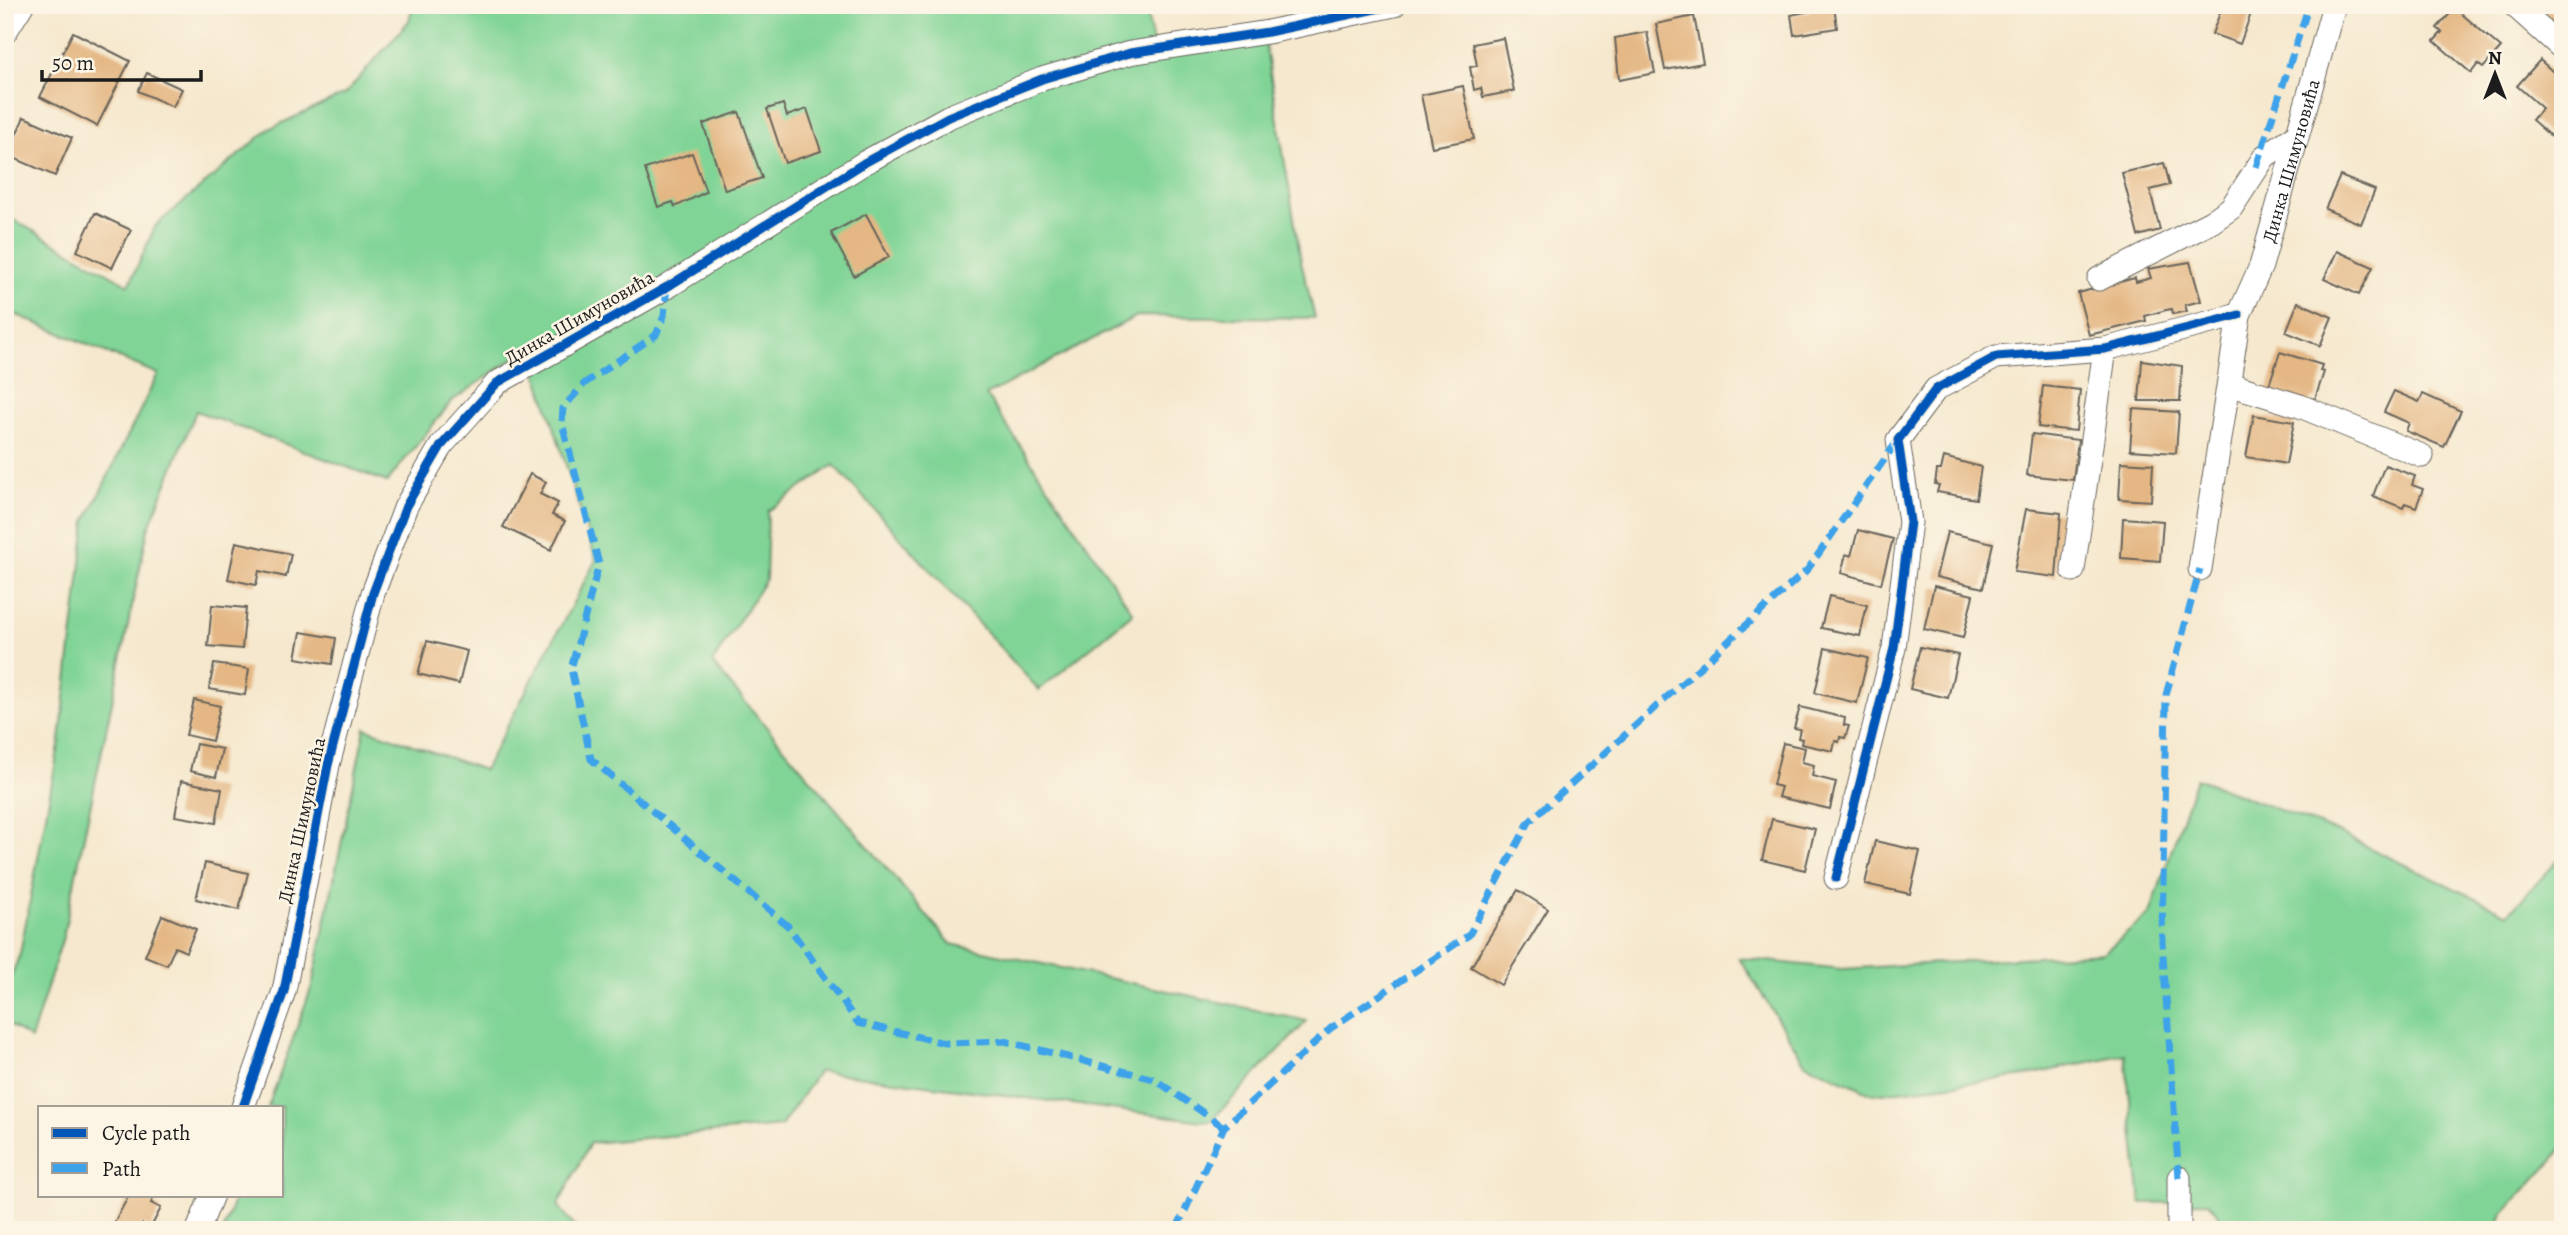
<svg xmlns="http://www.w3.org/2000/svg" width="2568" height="1235" viewBox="0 0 2568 1235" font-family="Alegreya,serif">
<rect width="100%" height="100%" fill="#fcf5e5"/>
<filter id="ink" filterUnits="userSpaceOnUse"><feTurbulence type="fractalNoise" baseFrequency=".0143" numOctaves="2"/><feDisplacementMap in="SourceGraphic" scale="14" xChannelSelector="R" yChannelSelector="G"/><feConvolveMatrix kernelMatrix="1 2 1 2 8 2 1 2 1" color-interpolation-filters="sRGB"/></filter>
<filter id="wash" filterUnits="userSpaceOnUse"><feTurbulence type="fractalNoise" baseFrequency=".00686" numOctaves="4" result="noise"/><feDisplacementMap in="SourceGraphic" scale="28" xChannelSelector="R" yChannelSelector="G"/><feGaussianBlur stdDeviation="1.57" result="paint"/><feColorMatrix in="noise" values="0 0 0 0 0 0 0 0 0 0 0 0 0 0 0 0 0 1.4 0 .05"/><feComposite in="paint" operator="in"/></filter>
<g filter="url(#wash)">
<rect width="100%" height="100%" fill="#f5e8ce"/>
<g fill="#80d496" stroke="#4e7859" stroke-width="2">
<polygon points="413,5 1145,5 1156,57 1265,42 1301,261 1315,318 1137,316 986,395 1133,613 1039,690 834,465 768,511 766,579 712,663 951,944 1307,1021 1210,1122 819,1071 781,1126 590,1143 558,1205 577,1230 223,1230 236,1195 282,1195 282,1107 268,1107 312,986 365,728 484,770 596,560 529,348 452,401 387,482 196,411 148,529 63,937 31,1039 5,1022 5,991 20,954 60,740 86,521 158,374 5,310 5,215 129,285 156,225 269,129 345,94 409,21"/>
<polygon points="2196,778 2334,831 2508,914 2563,855 2563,1148 2503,1214 2496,1230 2229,1230 2209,1202 2141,1203 2125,1054 2025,1076 1873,1094 1805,1063 1739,958 1842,969 2103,953 2150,914"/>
</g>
<g id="blocks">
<g fill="#e4b784">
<polygon points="1147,5 1184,5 1184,7 1148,12"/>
<polygon points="1809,5 1834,5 1837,28 1794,35 1791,15 1810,11"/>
<polygon points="2223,5 2254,5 2240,44 2212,34"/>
<polygon points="2529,5 2563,5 2563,10 2550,24"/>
<polygon points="2455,8 2501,48 2483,68 2478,64 2471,73 2434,41 2442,32 2437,28"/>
<polygon points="1694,16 1703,63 1665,70 1656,24"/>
<polygon points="73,32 130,61 97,126 40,97"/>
<polygon points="1647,32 1655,73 1619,80 1615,38"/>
<polygon points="1503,38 1514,91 1483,97 1481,88 1474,90 1470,67 1477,66 1473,44"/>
<polygon points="2540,60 2563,81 2563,104 2555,113 2563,120 2563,128 2554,139 2532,120 2542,108 2517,86"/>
<polygon points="147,73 182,89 173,107 138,91"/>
<polygon points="1463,86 1474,139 1432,147 1421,95"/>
<polygon points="783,104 787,116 807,109 821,151 785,163 767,109"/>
<polygon points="739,112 762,178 725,190 703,124"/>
<polygon points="24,117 72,138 55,176 7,155"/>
<polygon points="692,153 706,192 675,207 673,202 658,207 645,169"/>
<polygon points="2164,163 2170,185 2150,190 2160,230 2138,236 2122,173"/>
<polygon points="2340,176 2375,190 2361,224 2325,209"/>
<polygon points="95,213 131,230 112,268 77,251"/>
<polygon points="866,214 889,257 854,276 831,233"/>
<polygon points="2337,251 2373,267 2359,295 2324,279"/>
<polygon points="2190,262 2201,301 2185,305 2187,311 2173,314 2172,309 2166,310 2145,316 2146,321 2089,335 2078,293 2135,278 2136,282 2151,278 2148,269"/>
<polygon points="2298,302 2332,317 2320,346 2286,332"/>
<polygon points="2280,352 2322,365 2320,371 2324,372 2315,399 2311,398 2309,405 2267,391"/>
<polygon points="2142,360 2182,366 2180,401 2139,401"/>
<polygon points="2043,386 2080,390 2076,431 2038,427"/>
<polygon points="2394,391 2419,402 2423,394 2461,411 2444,447 2406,431 2409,423 2384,412"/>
<polygon points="2133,409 2179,412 2176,453 2130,450"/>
<polygon points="2254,415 2294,422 2286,464 2246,457"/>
<polygon points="2032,434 2078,440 2073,480 2027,475"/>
<polygon points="1944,457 1981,467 1976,499 1937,492 1939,485 1935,484 1937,470 1941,470"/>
<polygon points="2121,462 2153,464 2151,501 2119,499"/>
<polygon points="2385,465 2415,476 2412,485 2423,489 2416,507 2405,503 2403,508 2373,496"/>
<polygon points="530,474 546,482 540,494 558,503 552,515 565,521 551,550 503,527"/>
<polygon points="2026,509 2061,513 2056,577 2014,572"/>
<polygon points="2123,518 2163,521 2160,561 2121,558"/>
<polygon points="1858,530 1893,539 1881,584 1841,573 1846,554 1851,556"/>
<polygon points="1947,532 1993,543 1983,588 1936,577"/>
<polygon points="236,542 291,554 286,577 259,571 256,585 228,579"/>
<polygon points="1934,586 1973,595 1963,638 1924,629"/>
<polygon points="1829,596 1867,605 1860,636 1821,628"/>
<polygon points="212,605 246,608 242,649 208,646"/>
<polygon points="301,632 336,638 332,664 296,658"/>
<polygon points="427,641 467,651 459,684 418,674"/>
<polygon points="1920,647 1958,655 1948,698 1910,689"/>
<polygon points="1825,648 1868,658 1857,703 1815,693"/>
<polygon points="214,664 249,669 245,695 209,689"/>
<polygon points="194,700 220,706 212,741 186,735"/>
<polygon points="1800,707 1845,718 1844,725 1849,726 1845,738 1840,737 1839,742 1835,741 1833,751 1801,744 1802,739 1798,738 1800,729 1794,728"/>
<polygon points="1783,743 1805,748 1802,762 1814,765 1812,776 1836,782 1830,809 1778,797 1781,787 1773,785"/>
<polygon points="196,744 222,749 216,777 190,771"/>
<polygon points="181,781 222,789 216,823 175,816"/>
<polygon points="1772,819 1815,829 1805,870 1762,860"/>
<polygon points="1875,841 1920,851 1910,894 1865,884"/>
<polygon points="205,863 248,873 239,910 196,899"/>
<polygon points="1518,890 1548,909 1501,985 1471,967"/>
<polygon points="162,915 196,929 186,952 175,947 167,965 145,956"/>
<polygon points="129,1195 155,1195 151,1203 161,1208 150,1229 142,1224 139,1230 121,1230 113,1225"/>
</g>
</g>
</g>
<g filter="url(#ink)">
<use href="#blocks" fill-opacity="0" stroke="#68635a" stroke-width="2"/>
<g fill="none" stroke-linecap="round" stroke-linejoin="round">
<g stroke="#68635a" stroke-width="25">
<g id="minor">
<polyline points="2514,5 2563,49"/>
<polyline points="5,32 22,5"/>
<polyline points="2099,279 2211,222 2231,208 2265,156 2297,135"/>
<polyline points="2229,384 2300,406 2422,456"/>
<path id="s1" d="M2200,569L2239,315L2261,266L2334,5"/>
<polyline points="2073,570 2105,349"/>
<polyline points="1836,878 1894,648 1910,522 1898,440 1936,389 1996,357 2105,349 2239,315"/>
<polyline points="243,1107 284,991 328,765 373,593 406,506 441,446 497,383 667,287 864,163 948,117 1042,79 1130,53 1268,32 1394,5"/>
<polyline points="2179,1178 2179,1230"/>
<polyline points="198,1230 212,1195"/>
</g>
</g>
<use href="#minor" stroke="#fff" stroke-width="23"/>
<g stroke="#3da2ea" stroke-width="7" stroke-dasharray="14 7" stroke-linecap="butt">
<polyline points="2256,167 2309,5"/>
<polyline points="667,287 664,316 656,335 585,383 563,408 562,423 599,564 571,669 591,759 788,926 858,1023 945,1043 1005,1041 1154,1079 1224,1127"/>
<polyline points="2179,1178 2162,942 2166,695 2200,569"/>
<polyline points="202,1225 202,1230"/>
<polyline points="1176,1230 1224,1127 1331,1028 1469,935 1529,822 1808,569 1898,440"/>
</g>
<g stroke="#fcf5e5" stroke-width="13">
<g id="cycleway">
<polyline points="1836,878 1894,648 1910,522 1898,440 1936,389 1996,357 2105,349 2239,315"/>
<polyline points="243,1107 284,991 328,765 373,593 406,506 441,446 497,383 667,287 864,163 948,117 1042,79 1130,53 1268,32 1394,5"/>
</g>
</g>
<use href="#cycleway" stroke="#0057b8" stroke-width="9"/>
</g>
</g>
<g text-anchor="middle" stroke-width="5" stroke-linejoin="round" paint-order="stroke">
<g font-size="19" fill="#1c1c1c" stroke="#fcf5e5">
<text dy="7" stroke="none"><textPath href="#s1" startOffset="420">Динка Шимуновића</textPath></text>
<text transform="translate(579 317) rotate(-30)" y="7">Динка Шимуновића</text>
<text transform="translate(301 820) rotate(-78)" y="7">Динка Шимуновића</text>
</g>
</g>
<rect width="2568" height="1235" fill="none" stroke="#fcf5e5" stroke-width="28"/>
<rect x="38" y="1106" width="245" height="91" fill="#fcf5e5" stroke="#a29e95" stroke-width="2"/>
<rect x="52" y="1128" width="35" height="10" fill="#0057b8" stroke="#a29e95" stroke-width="2"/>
<text x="102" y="1140" font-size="21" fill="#1c1c1c">Cycle path</text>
<rect x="52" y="1163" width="35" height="10" fill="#3da2ea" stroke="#a29e95" stroke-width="2"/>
<text x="102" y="1176" font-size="21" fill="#1c1c1c">Path</text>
<g transform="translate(2495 74)" stroke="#fcf5e5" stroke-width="5" paint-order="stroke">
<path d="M0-5L12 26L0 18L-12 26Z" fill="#1c1c1c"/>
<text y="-10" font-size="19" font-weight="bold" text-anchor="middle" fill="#1c1c1c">N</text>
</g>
<path d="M42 70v10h159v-10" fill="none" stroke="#1c1c1c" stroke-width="3.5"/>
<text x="52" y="70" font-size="21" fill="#1c1c1c" stroke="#fcf5e5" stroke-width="5" paint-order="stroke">50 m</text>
</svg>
